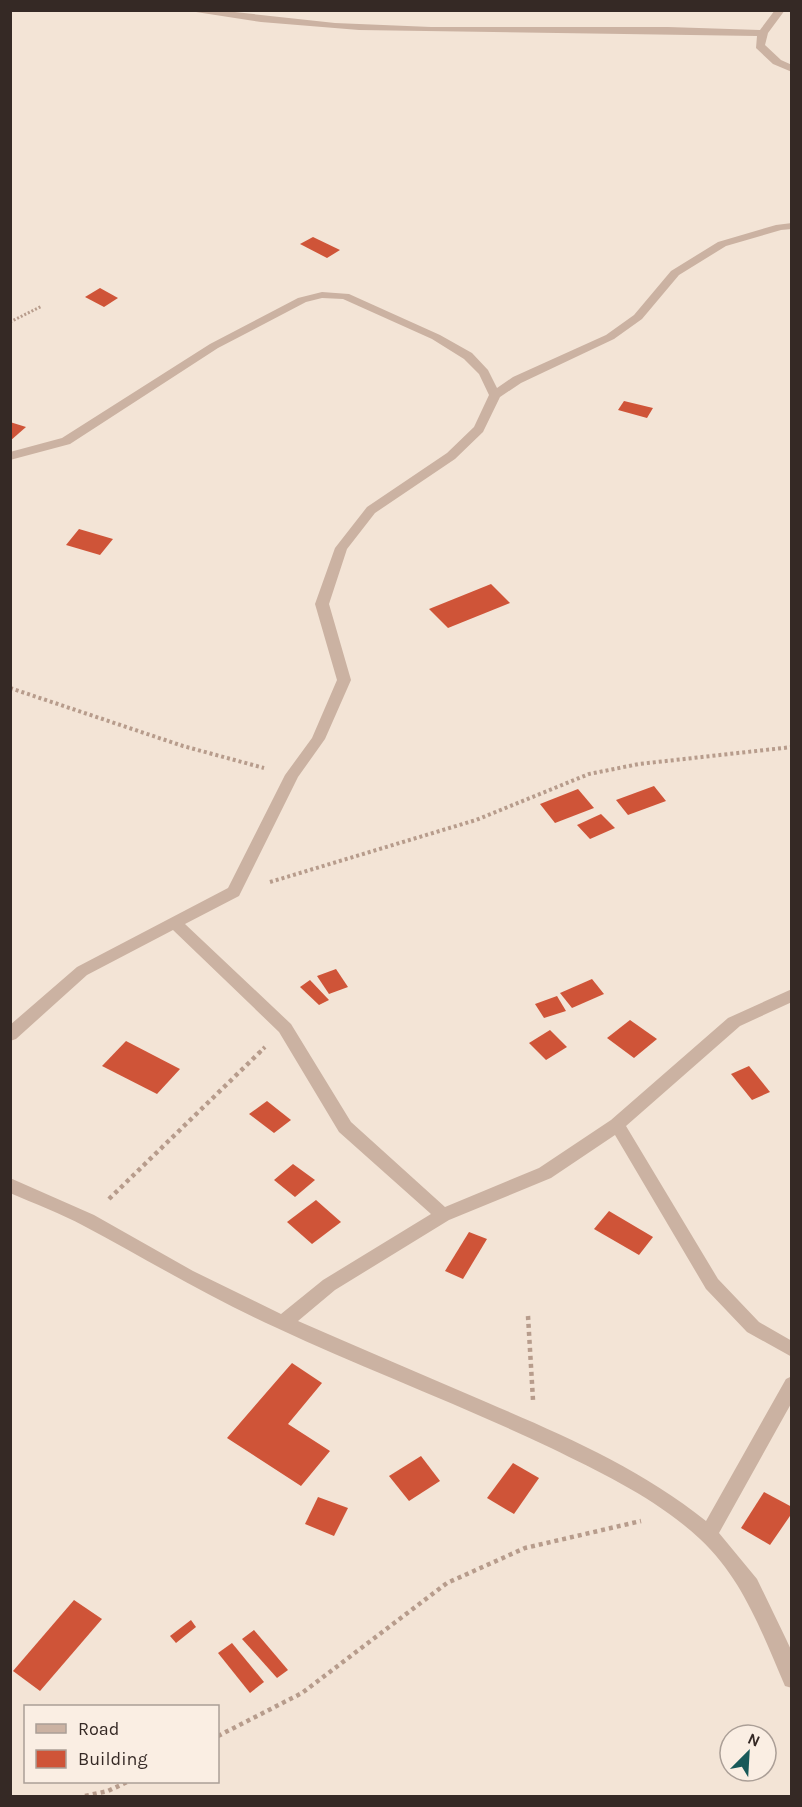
<svg xmlns="http://www.w3.org/2000/svg" width="802" height="1807" viewBox="0 0 802 1807" font-family="Karla,sans-serif">
<rect width="100%" height="100%" fill="#f3e4d6"/>
<g fill="#cf5438">
<polygon points="313,237 340,250 327,258 300,244"/>
<polygon points="100,288 118,298 104,307 85,297"/>
<polygon points="624,401 653,408 647,418 618,410"/>
<polygon points="10,422 26,427 10,441"/>
<polygon points="79,529 113,539 100,555 66,545"/>
<polygon points="491,584 510,603 448,628 429,609"/>
<polygon points="654,786 666,801 628,815 616,800"/>
<polygon points="578,789 594,808 555,823 540,804"/>
<polygon points="601,814 615,828 590,839 577,825"/>
<polygon points="336,969 348,987 329,994 317,976"/>
<polygon points="592,979 604,994 572,1008 560,993"/>
<polygon points="310,980 329,1000 319,1005 300,987"/>
<polygon points="557,996 566,1011 544,1018 535,1004"/>
<polygon points="630,1020 657,1039 634,1058 607,1038"/>
<polygon points="550,1030 567,1047 546,1060 529,1043"/>
<polygon points="126,1041 180,1069 157,1094 102,1066"/>
<polygon points="749,1066 770,1092 752,1100 731,1074"/>
<polygon points="267,1101 291,1120 274,1133 249,1114"/>
<polygon points="293,1164 315,1180 295,1197 274,1180"/>
<polygon points="316,1200 341,1222 312,1244 287,1222"/>
<polygon points="609,1211 653,1237 639,1255 594,1229"/>
<polygon points="469,1232 487,1239 463,1279 445,1271"/>
<polygon points="292,1363 322,1383 288,1424 330,1451 301,1486 227,1438"/>
<polygon points="421,1456 440,1481 409,1501 389,1476"/>
<polygon points="513,1463 539,1478 514,1514 487,1498"/>
<polygon points="764,1492 792,1507 792,1513 770,1545 741,1528"/>
<polygon points="318,1497 348,1508 334,1536 305,1524"/>
<polygon points="74,1600 102,1619 40,1691 13,1671"/>
<polygon points="191,1620 196,1627 176,1643 170,1636"/>
<polygon points="254,1630 288,1670 277,1678 242,1639"/>
<polygon points="232,1643 264,1682 250,1693 218,1653"/>
</g>
<g fill="none" stroke-linecap="round" stroke-linejoin="round">
<polyline stroke="#b79c8c" stroke-width="3" stroke-dasharray="2 2" stroke-linecap="butt" points="10,322 42,306"/>
<g stroke="#b79c8c" stroke-width="4" stroke-dasharray="3 3" stroke-linecap="butt">
<polyline points="10,688 183,746 264,768"/>
<polyline points="270,882 476,820 589,774 639,764 792,747"/>
<polyline points="259,1053 265,1047"/>
</g>
<g stroke="#b79c8c" stroke-width="4.5" stroke-dasharray="4 4" stroke-linecap="butt">
<polyline points="109,1199 260,1052"/>
<polyline points="528,1316 533,1400"/>
<polyline points="218,1736 302,1693 447,1583 525,1548 641,1521"/>
<polyline points="85,1796 108,1791 127,1782"/>
</g>
<g fill="#cbb2a2" fill-rule="evenodd">
<polygon points="183,10 216,10 335,23 431,27 668,27 760,30 775,10 785,10 768,33 765,45 781,60 792,65 792,72 773,64 756,48 757,36 359,30 261,22"/>
<path d="M792,223V229L781,230L726,246L679,275L642,319L614,339L521,383L500,397L483,432L455,459L375,513L347,549L329,604L351,680L325,739L298,777L239,896L185,924L291,1024L351,1122L445,1207L539,1168L611,1120L728,1018L792,989V1002L740,1026L626,1126L718,1279L759,1322L792,1341V1357L747,1332L706,1289L615,1135L551,1178L449,1220L335,1290L298,1321C360,1348 423,1375 486,1402C563,1435 640,1468 706,1521L786,1379L792,1376V1402L719,1533L757,1579L786,1639L792,1652V1688L785,1686C762,1633 743,1579 700,1539C657,1499 604,1474 551,1448C461,1405 367,1370 277,1328C210,1298 148,1260 84,1226C60,1213 35,1204 10,1193V1178L94,1215L193,1271L281,1314L323,1280L431,1214L339,1132L279,1032L173,930L87,975L16,1039L10,1041V1025L77,967L228,888L285,775L312,738L337,680L315,604L335,548L367,507L447,453L474,427L489,395L479,374L464,359L432,339L343,299L322,298L306,302L218,348L70,444L10,460V452L62,438L210,344L298,298L322,292L349,294L440,335L472,353L488,370L497,388L513,377L606,335L634,315L671,271L718,242L776,225Z"/>
</g>
</g>
<rect width="802" height="1807" fill="none" stroke="#352925" stroke-width="24"/>
<rect x="24" y="1705" width="195" height="78" fill="#faeee3" stroke="#ab9f97" stroke-width="1.5"/>
<rect x="36" y="1724" width="30" height="9" fill="#cbb2a2" stroke="#ab9f97" stroke-width="1.5"/>
<text x="78" y="1735" font-size="18" fill="#352925">Road</text>
<rect x="36" y="1750" width="30" height="18" fill="#cf5438" stroke="#ab9f97" stroke-width="1.5"/>
<text x="78" y="1765" font-size="18" fill="#352925">Building</text>
<g transform="translate(748 1753) rotate(24)"><circle r="28" fill="#faeee3" stroke="#ab9f97" stroke-width="1.5"/>
<path d="M0-4.5L10 22L0 15L-10 22Z" fill="#185959"/>
<text y="-9" font-size="16" font-weight="bold" text-anchor="middle" fill="#352925">N</text>
</g>
</svg>
